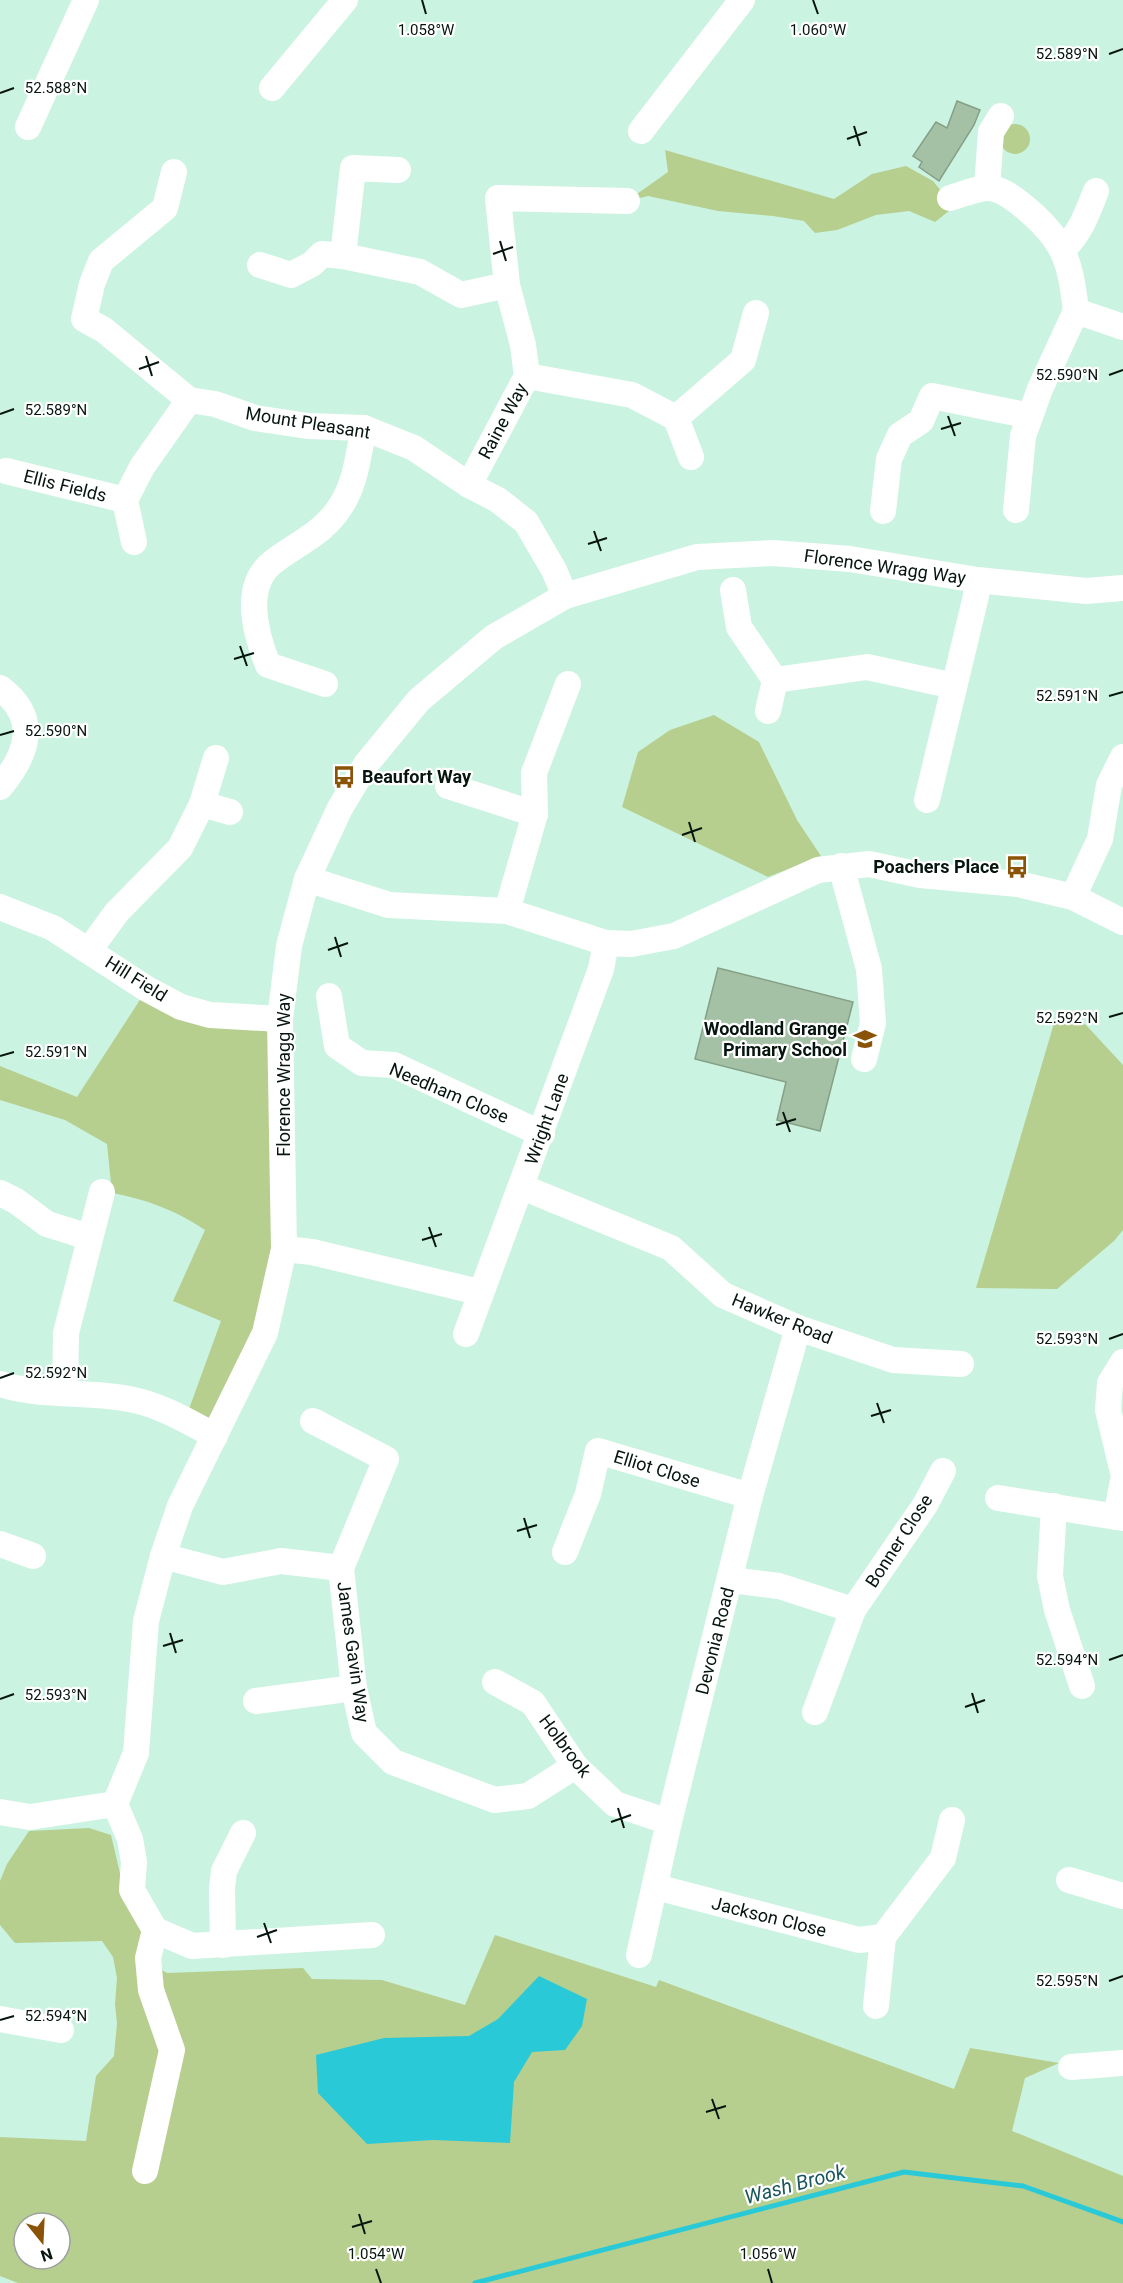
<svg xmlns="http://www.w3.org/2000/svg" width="1123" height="2283" viewBox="0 0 1123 2283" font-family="Roboto,sans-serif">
<rect width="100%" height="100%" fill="#cbf3e1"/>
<g fill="#b6cf8e" fill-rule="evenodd">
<circle cx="1015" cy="139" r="15"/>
<polygon points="665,150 834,199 872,174 906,166 933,181 954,207 935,222 909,211 876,215 837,230 815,233 804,221 773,216 718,211 648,196 627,201 668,172"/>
<polygon points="714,715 759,742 797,820 821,856 768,877 622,807 638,752 670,730"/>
<path d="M147,989L280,1019L277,1274L215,1436L185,1420L221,1321L173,1301L205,1230C177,1211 146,1199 112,1193L107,1144L65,1120L0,1100V1066L77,1097Z"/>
<polygon points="1057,1013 1086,1025 1123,1065 1123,1230 1114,1241 1057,1289 976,1288"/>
<path d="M89,1828L111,1835L127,1903L145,1933L138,1956L167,1973L303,1968L312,1979L382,1980L465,2005L495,1935L656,1987L659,1980L954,2089L970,2048L1059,2063L1025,2078L1012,2131L1123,2176V2283H18L0,2276V2137L86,2141L96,2076L114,2056L117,2023L115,2004L117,1978L113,1957L102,1941L15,1943L0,1925V1881L7,1864L29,1831ZM24,2223H60V2259H24Z"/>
</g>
<polygon fill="#2ac9d8" points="539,1976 587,1999 582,2026 565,2050 532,2052 514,2082 510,2143 433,2140 367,2144 318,2093 316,2055 384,2038 469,2036 498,2019"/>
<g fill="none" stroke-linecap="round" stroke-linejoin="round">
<polyline stroke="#2ac9d8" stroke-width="5" points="475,2283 904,2172 1023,2186 1123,2222"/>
</g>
<g fill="#a4c0a5" stroke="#85a086" stroke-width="1.5">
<polygon points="957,101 980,110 974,125 939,181 919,167 922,162 913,156 936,122 947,128"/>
<polygon points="718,968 853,1002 820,1131 777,1120 786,1082 695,1059"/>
</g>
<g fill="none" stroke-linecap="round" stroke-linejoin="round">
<g stroke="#fff" stroke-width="26">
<polyline points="272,88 345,0"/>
<polyline points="28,127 86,0"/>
<polyline points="641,131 742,0"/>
<polyline points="398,170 353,168 343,256 420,272 461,295 507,285 523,345 527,376 469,485"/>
<polyline points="174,172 165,208 101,261 92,284 84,319 104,330 189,400 215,404 255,418 308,426 364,428 414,448 469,485 498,500 526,522 554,570 565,596"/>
<polyline points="987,187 991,132 1001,116"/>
<path d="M950,198C961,195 974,189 986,188C999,187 1012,197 1022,205C1064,239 1070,259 1076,311L1123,327"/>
<path d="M1063,249C1080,234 1088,212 1096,191"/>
<polyline points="260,265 291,275 312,264 322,254 343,256"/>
<polyline points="507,285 498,198 627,201"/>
<polyline points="527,376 632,395 676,418"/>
<polyline points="691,457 676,418 743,360 756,313"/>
<polyline points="6,471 125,500"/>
<polyline points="1016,510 1023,436 1040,389 1076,311"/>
<polyline points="883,511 889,459 900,435 921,421 932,396 1030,416"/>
<polyline points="134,542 125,500 142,467 189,400"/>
<polyline points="733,590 739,627 775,680 768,711"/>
<polyline points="775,680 867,667 954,686"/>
<path d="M325,684L268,665C256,635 242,586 273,562C296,544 324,533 340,507C356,484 358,455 364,428"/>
<path d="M0,688C40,718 28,754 0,787"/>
<polyline points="448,786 535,814"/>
<polyline points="927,800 976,596 977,580"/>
<polyline points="202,804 230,812"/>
<polyline points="841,866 869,969 873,1023 864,1059"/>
<polyline points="307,879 389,905 507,911 606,943 631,944 674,936 818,870 869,864 920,875 1018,884 1073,897 1123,922"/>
<polyline points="1073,897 1100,839 1109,785 1123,757"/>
<polyline points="0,907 53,928 147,989 181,1007 210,1015 280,1019"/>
<polyline points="507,911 535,814 534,773 568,684"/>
<polyline points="90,949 117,912 180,848 202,804 216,758"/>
<polyline points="329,996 337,1046 362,1063 394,1065 542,1134"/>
<polyline points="522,1187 671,1248 723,1295 798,1328 893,1360 961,1364"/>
<polyline points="0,1193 16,1201 47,1224 89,1237"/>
<polyline points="284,1249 312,1252 479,1292"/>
<polyline points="466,1334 601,969 606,943"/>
<polyline points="1123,1362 1110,1383 1108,1410 1123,1472"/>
<path d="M0,1384C41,1397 87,1391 129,1399C159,1404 189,1422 215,1436"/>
<polyline points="65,1392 66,1333 102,1192"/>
<polyline points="313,1421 386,1459 341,1568 354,1688 364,1733 393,1762 495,1800 528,1796 575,1766"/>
<polyline points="998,1498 1123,1518"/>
<polyline points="1054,1506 1050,1576 1057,1610 1082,1686"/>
<polyline points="1116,1517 1123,1481"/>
<polyline points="0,1544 33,1556"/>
<polyline points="565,1552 588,1494 598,1451 750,1496"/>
<polyline points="163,1556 223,1572 281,1561 341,1568"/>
<polyline points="731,1580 779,1586 853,1610"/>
<polyline points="495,1682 533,1703 575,1766 615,1804 669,1822"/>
<polyline points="256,1701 354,1688"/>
<polyline points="815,1712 853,1610 925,1505 943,1471"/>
<polyline points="115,1804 136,1753 146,1621 163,1556 180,1506 265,1333 284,1249 280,1019 289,946 307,879 340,808 367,763 419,700 494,637 565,596 697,557 773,553 850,559 977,580 1086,591 1123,588"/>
<polyline points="115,1804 130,1839 134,1862 132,1890 155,1930 192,1946 372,1935"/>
<polyline points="0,1812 30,1817 115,1804"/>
<polyline points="1069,1880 1123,1896"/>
<polyline points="656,1887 859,1940 883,1937 943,1858 952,1820"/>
<polyline points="223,1945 222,1888 224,1871 243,1833"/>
<polyline points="639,1955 669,1822 750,1496 798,1328"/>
<polyline points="876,2006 883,1937"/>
<polyline points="0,2019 61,2030"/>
<polyline points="1071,2067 1123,2063"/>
<polyline points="145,2171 172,2050 151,1990 148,1958 155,1930"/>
</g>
</g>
<path fill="none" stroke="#07150f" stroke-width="2" d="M422,0L426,14M813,0L818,14M1109,54L1123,49M0,93L14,88M854,126L860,146M847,139L867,132M500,241L506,261M493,254L513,247M146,356L152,376M139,369L159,362M1109,375L1123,370M0,414L14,409M948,416L955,436M941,429L961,423M594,531L601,551M588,544L607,538M240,646L247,666M234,659L254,653M1109,696L1123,692M0,735L14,731M689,822L695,842M682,835L702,828M335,937L341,957M328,950L348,943M1109,1017L1123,1013M0,1056L14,1052M783,1112L790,1132M776,1125L796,1119M429,1227L436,1247M422,1240L442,1234M1109,1339L1123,1334M0,1378L14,1373M877,1403L884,1423M871,1416L891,1410M524,1518L530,1538M517,1531L537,1525M170,1633L176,1653M163,1646L183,1640M1109,1660L1123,1655M972,1693L978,1713M0,1699L14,1694M965,1707L985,1700M618,1808L624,1828M611,1822L631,1815M264,1923L271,1943M257,1937L277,1930M1109,1981L1123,1976M0,2020L14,2016M712,2099L719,2119M706,2112L726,2106M359,2214L365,2234M352,2227L372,2221M376,2269L381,2283M768,2269L772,2283"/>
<defs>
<g id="bus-bare" transform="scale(1.8)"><path d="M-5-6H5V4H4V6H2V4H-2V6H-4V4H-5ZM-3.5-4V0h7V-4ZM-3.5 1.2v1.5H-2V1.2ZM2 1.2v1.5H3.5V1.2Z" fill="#8a5305" stroke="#fff" stroke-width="2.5" paint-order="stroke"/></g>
<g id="school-bare" transform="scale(1.8)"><path d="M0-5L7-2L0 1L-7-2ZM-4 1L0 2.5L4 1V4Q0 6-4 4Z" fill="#8a5305" stroke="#fff" stroke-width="2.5" paint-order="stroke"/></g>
</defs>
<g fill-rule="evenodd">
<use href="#bus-bare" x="344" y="777"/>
<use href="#bus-bare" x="1017" y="867"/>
<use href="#school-bare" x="865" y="1039"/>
</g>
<g text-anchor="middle" stroke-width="4.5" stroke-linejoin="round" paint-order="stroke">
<g font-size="18" fill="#07150f" stroke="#fff">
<text transform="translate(503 421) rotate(-62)" y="6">Raine Way</text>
<text transform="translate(308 423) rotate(9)" y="6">Mount Pleasant</text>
<text transform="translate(65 486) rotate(14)" y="6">Ellis Fields</text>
<text transform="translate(885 567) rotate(8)" y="6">Florence Wragg Way</text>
<text transform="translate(136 979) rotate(32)" y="6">Hill Field</text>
<text transform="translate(284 1075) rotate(-90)" y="6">Florence Wragg Way</text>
<text transform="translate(449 1093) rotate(23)" y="6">Needham Close</text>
<text transform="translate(547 1119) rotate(-70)" y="6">Wright Lane</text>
<text transform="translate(782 1319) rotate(22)" y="6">Hawker Road</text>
<text transform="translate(657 1469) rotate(17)" y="6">Elliot Close</text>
<text transform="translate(899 1541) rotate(-57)" y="6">Bonner Close</text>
<text transform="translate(715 1641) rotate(-76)" y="6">Devonia Road</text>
<text transform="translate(353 1652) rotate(82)" y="6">James Gavin Way</text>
<text transform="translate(565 1746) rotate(53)" y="6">Holbrook</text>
<text transform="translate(769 1917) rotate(14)" y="6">Jackson Close</text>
</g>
<g font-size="18" font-weight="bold" fill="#07150f" stroke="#fff" text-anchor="end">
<text x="362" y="783" text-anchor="start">Beaufort Way</text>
<text x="999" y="873">Poachers Place</text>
<text x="847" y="1035">Woodland Grange<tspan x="847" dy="21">Primary School</tspan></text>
</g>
<g font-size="20" font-style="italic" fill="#19565d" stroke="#fff">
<text transform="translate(795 2184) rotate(-15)" y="7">Wash Brook</text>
</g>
</g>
<g font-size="15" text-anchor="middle" fill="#07150f" stroke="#fff" stroke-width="4.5" stroke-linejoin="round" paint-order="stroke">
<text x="426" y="35">1.058°W</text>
<text x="818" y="35">1.060°W</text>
<text x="1067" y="59">52.589°N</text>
<text x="56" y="93">52.588°N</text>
<text x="1067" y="380">52.590°N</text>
<text x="56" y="415">52.589°N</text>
<text x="1067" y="701">52.591°N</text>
<text x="56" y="736">52.590°N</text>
<text x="1067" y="1023">52.592°N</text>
<text x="56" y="1057">52.591°N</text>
<text x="1067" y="1344">52.593°N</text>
<text x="56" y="1378">52.592°N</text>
<text x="1067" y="1665">52.594°N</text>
<text x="56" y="1700">52.593°N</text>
<text x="1067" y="1986">52.595°N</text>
<text x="56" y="2021">52.594°N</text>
<text x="376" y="2259">1.054°W</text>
<text x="768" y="2259">1.056°W</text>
</g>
<g transform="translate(42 2241) rotate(162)"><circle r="28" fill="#ffffff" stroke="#9ca19f" stroke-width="1.5"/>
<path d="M0-4.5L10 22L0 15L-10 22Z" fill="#8a5305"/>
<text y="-9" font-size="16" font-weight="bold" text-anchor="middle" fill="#07150f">N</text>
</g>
</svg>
